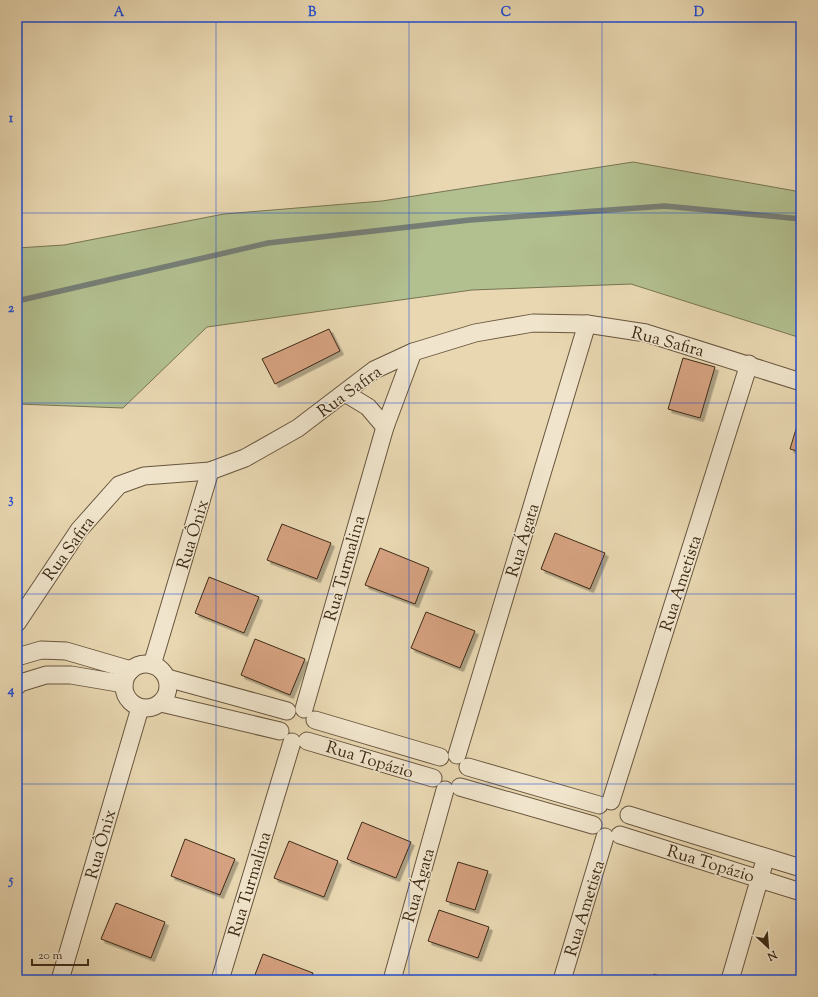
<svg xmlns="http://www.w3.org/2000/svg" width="818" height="997" viewBox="0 0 818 997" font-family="'Sorts Mill Goudy',serif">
<defs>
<filter id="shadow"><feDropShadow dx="3.5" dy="3.5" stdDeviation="0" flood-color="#0004"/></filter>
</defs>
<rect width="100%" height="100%" fill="#e8d7b1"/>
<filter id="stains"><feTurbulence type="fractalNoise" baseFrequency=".005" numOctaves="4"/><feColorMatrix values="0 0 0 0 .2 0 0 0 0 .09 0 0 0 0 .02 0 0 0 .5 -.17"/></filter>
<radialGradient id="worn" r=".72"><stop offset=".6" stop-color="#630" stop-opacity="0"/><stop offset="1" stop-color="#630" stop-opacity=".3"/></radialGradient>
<polygon fill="#b2bf8f" stroke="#787452" points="633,162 801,192 801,338 631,284 472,290 207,327 123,408 17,404 17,248 64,245 224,214 382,201"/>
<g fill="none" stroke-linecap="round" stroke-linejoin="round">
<polyline stroke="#767f77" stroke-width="5.5" points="17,301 268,243 470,220 665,206 801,219"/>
</g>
<g fill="#d5a180" stroke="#3d2a16" filter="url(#shadow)">
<polygon points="329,329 340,351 275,384 262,359"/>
<polygon points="683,358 715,367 700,418 668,409"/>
<polygon points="801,412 801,452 790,449"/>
<polygon points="282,524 331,543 317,579 267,560"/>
<polygon points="555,533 605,553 590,589 541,569"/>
<polygon points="380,548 429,568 415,604 365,585"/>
<polygon points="209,577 259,597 244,633 195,613"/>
<polygon points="426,612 475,631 460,668 411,648"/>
<polygon points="255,639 305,659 290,695 241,675"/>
<polygon points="362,822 411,842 396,878 347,859"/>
<polygon points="185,839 235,859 220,895 171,876"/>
<polygon points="289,841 338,861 324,897 274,878"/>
<polygon points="458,862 488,871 475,910 446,901"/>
<polygon points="116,903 165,922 151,958 101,939"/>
<polygon points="439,910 489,927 478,958 428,941"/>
<polygon points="263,954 313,973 310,980 253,980"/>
<polygon points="654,974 671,980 652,980"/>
</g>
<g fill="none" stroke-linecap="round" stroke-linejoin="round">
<g stroke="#68553d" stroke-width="19">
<g id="minor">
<polyline points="345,393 368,407 385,427"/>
<polyline points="17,623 79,530 119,485 144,476 210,471 245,458 298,428 374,370 413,352 475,333 533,323 587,324 646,333 801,382"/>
<polyline points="17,657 41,650 66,651 131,670"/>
<circle cx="146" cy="686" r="22"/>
<polyline points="152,665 210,471"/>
<polyline points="167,678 287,711"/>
<polyline points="17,686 20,683 46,675 71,675 124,684"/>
<polyline points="161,703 280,731"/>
<polyline points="304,709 385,427 413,352"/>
<polyline points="315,720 440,757"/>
<polyline points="307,741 433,778"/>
<polyline points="457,755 587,324"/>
<polyline points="468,767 599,805"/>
<polyline points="460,787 593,825"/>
<polyline points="611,801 749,364"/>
<polyline points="629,815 801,868"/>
<polyline points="620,835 801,892"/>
<polyline points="60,980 140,708"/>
<polyline points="220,980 292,742"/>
<polyline points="392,980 445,790"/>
<polyline points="562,980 605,837"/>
<polyline points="730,980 763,867"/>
</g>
</g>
<use href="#minor" stroke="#f0e5cc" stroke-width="17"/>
</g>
<path fill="none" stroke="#1d4ed8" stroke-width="1" stroke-opacity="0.55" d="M216,17V980M409,17V980M602,17V980M17,213H801M17,403H801M17,594H801M17,784H801"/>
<g text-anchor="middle" stroke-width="3" stroke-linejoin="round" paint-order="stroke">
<g font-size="17" fill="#3d2a16" stroke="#f0e5cc">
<text transform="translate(668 341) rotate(15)" y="6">Rua Safira</text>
<text transform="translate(349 391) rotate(-36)" y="6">Rua Safira</text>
<text transform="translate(192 534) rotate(-73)" y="6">Rua Ônix</text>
<text transform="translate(522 540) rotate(-73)" y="6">Rua Ágata</text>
<text transform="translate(68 548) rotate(-54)" y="6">Rua Safira</text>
<text transform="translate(344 568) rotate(-74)" y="6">Rua Turmalina</text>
<text transform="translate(680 583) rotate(-72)" y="6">Rua Ametista</text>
<text transform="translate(370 759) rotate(17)" y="6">Rua Topázio</text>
<text transform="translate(100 844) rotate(-74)" y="6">Rua Ônix</text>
<text transform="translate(711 863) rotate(17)" y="6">Rua Topázio</text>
<text transform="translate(249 884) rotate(-73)" y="6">Rua Turmalina</text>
<text transform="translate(418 885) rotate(-74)" y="6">Rua Ágata</text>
<text transform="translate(584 908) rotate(-73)" y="6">Rua Ametista</text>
</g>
</g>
<rect width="818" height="997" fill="none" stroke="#e8d7b1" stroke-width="44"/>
<g transform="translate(768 947) rotate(154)" stroke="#f0e5cc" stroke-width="3" paint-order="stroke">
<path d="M0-3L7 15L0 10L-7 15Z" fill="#3d2a16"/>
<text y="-6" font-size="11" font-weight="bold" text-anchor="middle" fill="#3d2a16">N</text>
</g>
<path d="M32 959v6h56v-6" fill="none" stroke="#3d2a16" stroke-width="2"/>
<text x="38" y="959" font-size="12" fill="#3d2a16" stroke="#f0e5cc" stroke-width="3" paint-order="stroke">20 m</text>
<rect x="22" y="22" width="774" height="953" fill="none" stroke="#1d4ed8" stroke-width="1.5"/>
<g font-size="13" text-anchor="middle" font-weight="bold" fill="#1d4ed8">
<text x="119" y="16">A</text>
<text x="312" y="16">B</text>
<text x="506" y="16">C</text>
<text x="699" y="16">D</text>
<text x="11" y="122">1</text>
<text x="11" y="312">2</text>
<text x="11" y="503">3</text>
<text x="11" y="694">4</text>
<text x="11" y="884">5</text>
</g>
<rect width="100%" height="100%" filter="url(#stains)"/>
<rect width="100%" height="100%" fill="url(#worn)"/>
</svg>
